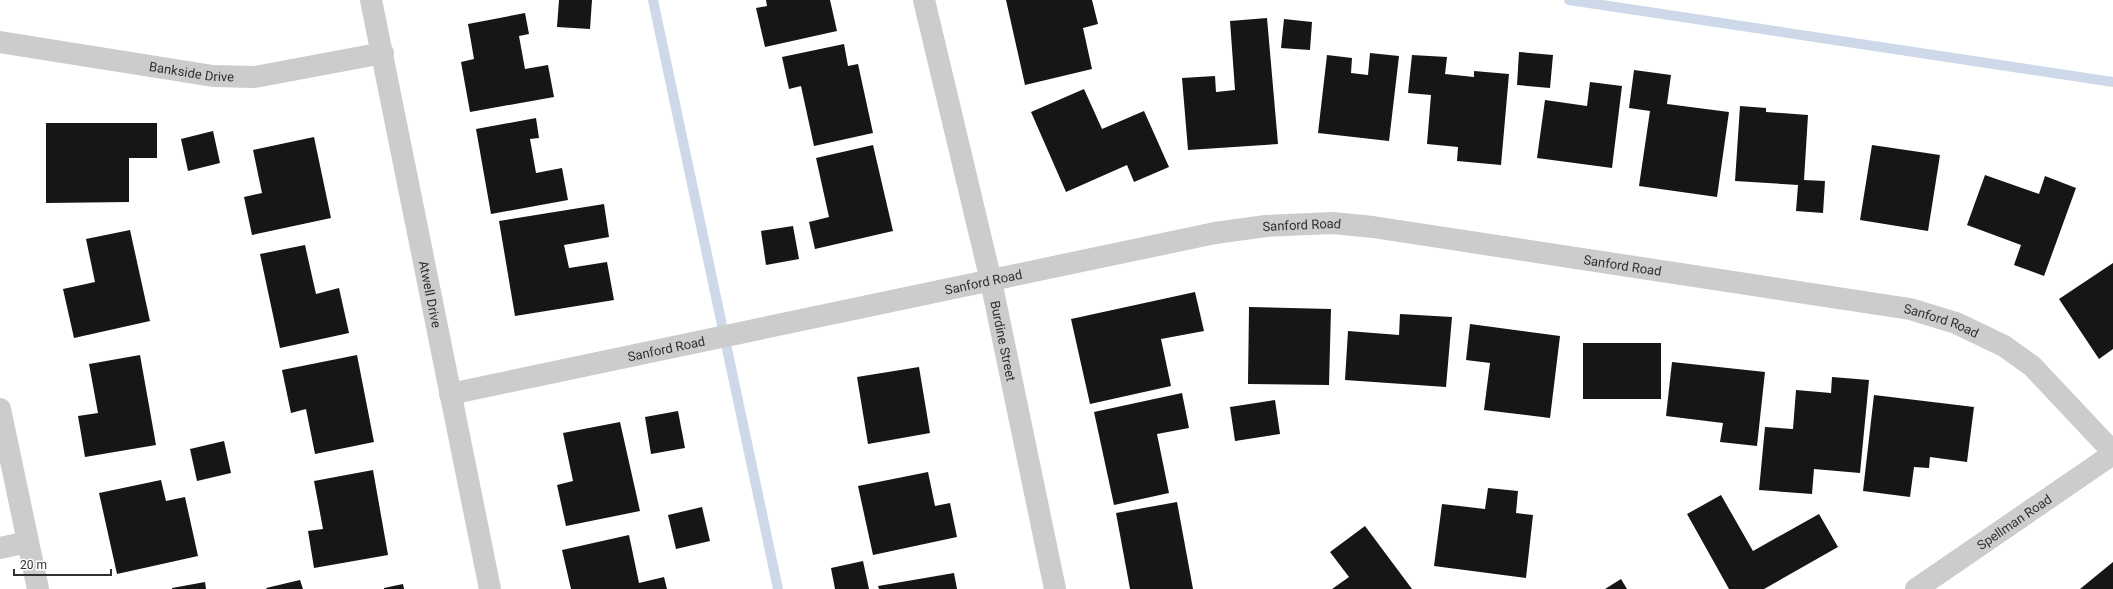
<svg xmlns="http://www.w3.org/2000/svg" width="2113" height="589" viewBox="0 0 2113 589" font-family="Roboto,sans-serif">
<rect width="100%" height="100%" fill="#fff"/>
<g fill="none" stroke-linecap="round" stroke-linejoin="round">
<g stroke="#cdd9e8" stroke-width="10">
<polyline points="653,0 778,589"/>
<polyline points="1569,0 2113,82"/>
</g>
</g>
<g fill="#161616">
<polygon points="559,0 592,0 590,29 557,27"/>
<polygon points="766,0 830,0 837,31 765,47 756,8 767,6"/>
<polygon points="1006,0 1092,0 1098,24 1083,28 1092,69 1025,85"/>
<polygon points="525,13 529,34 519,36 525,69 548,65 554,97 470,112 461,62 474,59 468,24"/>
<polygon points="1267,18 1278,144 1188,150 1182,78 1215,76 1216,92 1235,90 1230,21"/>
<polygon points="1284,19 1312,22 1310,50 1281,48"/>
<polygon points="844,44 848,66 858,64 873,133 814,146 801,86 789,89 782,57"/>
<polygon points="1519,52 1553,55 1550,88 1517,85"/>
<polygon points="1370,53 1399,56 1389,141 1318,133 1327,55 1352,58 1351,73 1368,75"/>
<polygon points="1412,55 1447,57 1445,74 1474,77 1474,71 1509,74 1501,165 1457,161 1458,147 1427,144 1431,95 1408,93"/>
<polygon points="1634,70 1671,75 1667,104 1729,112 1717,197 1639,186 1650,111 1629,108"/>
<polygon points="1590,82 1622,86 1612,168 1537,158 1545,100 1587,106"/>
<polygon points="1084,89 1102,129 1144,111 1169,167 1134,182 1127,165 1066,192 1031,112"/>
<polygon points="1740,106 1766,108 1766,112 1808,115 1804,180 1825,181 1823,213 1796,211 1798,185 1735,181"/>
<polygon points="536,118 539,138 530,139 536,173 562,168 568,200 491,214 476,129"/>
<polygon points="46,123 157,123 157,158 129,158 129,202 46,203"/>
<polygon points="213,131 220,163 188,171 181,139"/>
<polygon points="314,137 331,218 252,235 244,197 262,193 253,150"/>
<polygon points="873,145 893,231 815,249 809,222 829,217 816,158"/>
<polygon points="1872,145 1940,155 1928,231 1860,220"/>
<polygon points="1985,175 2039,194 2045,176 2076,188 2044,276 2014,265 2021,245 1967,225"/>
<polygon points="604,204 609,237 564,245 569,268 607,262 614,300 515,316 499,221"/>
<polygon points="793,226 799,259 766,265 761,231"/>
<polygon points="130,230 150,321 74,338 63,289 95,282 86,239"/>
<polygon points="305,245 316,294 339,288 349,333 280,348 260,254"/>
<polygon points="2113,263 2113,349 2099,359 2059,299"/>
<polygon points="1195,292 1204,331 1161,339 1171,386 1090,404 1071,319"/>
<polygon points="1249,307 1331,309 1329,385 1248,384"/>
<polygon points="1400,314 1452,317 1446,387 1345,380 1348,331 1399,335"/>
<polygon points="1470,324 1560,336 1550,418 1484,410 1490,363 1466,360"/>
<rect x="1583" y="343" width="78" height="56"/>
<polygon points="140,355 156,445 85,457 78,416 98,413 89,364"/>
<polygon points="357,355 374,442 315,454 306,409 291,413 282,370"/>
<polygon points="1672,362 1765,372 1757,446 1720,442 1723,423 1666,416"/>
<polygon points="919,367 930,433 868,444 857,377"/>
<polygon points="1832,377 1869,380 1860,473 1814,469 1812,494 1759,490 1765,427 1793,429 1796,390 1831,393"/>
<polygon points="1182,393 1189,428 1157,434 1169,493 1114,505 1094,412"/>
<polygon points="1874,395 1974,407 1967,462 1930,457 1929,468 1914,467 1910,497 1863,491"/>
<polygon points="1275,400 1280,434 1235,441 1230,407"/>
<polygon points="678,411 685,448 651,454 645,417"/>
<polygon points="620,422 640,511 566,526 557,485 573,481 563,433"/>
<polygon points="224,441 231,473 197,481 190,449"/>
<polygon points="373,470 388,555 314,568 308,531 323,529 314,481"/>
<polygon points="928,472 935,506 950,503 957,537 873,555 858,486"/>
<polygon points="161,480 166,501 185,497 198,556 117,574 99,493"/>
<polygon points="1488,488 1518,491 1516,513 1533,515 1526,578 1434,566 1442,504 1485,509"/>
<polygon points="1721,495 1753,551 1819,514 1838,547 1764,589 1729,589 1687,514"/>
<polygon points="1177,502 1193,589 1130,589 1116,513"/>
<polygon points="702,507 710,541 676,549 668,515"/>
<polygon points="1365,526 1412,589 1332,589 1349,577 1330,552"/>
<polygon points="629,535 639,583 664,577 667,589 571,589 562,550"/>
<polygon points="863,561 869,589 835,589 831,568"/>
<polygon points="2113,562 2113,589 2080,589"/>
<polygon points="954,573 957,589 879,589 878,586"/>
<polygon points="1621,579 1627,589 1605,589"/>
<polygon points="300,580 303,589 267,589 266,588"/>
<polygon points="205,582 206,589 172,589 172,588"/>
<polygon points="403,584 404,589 384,589 384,588"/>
</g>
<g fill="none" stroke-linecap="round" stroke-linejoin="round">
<g stroke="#ccc" stroke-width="22">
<path id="s1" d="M371,0L490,589"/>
<path id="s2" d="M924,0L991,281L1055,589"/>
<path id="s3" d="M0,42L213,76L255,77L383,53"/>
<path id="s4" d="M450,394L1215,233L1266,226L1333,223L1373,227L1910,309L1956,323L2004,346L2032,366L2113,452"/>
<polyline points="0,409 38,589"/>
<polyline points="0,548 28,542"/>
<path id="s5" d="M1916,589L2113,454"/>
</g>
</g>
<g text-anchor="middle" stroke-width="4" stroke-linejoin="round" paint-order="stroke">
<g font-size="13" fill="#2f2f2f" stroke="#fff">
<text dy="5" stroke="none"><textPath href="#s3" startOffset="194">Bankside Drive</textPath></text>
<text dy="5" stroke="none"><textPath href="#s4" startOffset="869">Sanford Road</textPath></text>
<text dy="5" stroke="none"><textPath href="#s4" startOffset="1193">Sanford Road</textPath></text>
<text dy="5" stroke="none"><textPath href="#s4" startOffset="545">Sanford Road</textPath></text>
<text dy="5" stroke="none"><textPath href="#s1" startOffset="300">Atwell Drive</textPath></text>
<text dy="5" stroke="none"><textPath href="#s4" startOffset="1517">Sanford Road</textPath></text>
<text dy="5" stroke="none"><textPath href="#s2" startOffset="350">Burdine Street</textPath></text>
<text dy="5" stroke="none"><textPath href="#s4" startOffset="221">Sanford Road</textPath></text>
<text dy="5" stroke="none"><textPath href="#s5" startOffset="119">Spellman Road</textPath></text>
</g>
</g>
<path d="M14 569v6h97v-6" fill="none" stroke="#2f2f2f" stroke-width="2"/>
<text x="20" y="569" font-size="12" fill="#2f2f2f" stroke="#ffffff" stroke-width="3" paint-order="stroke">20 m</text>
</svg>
